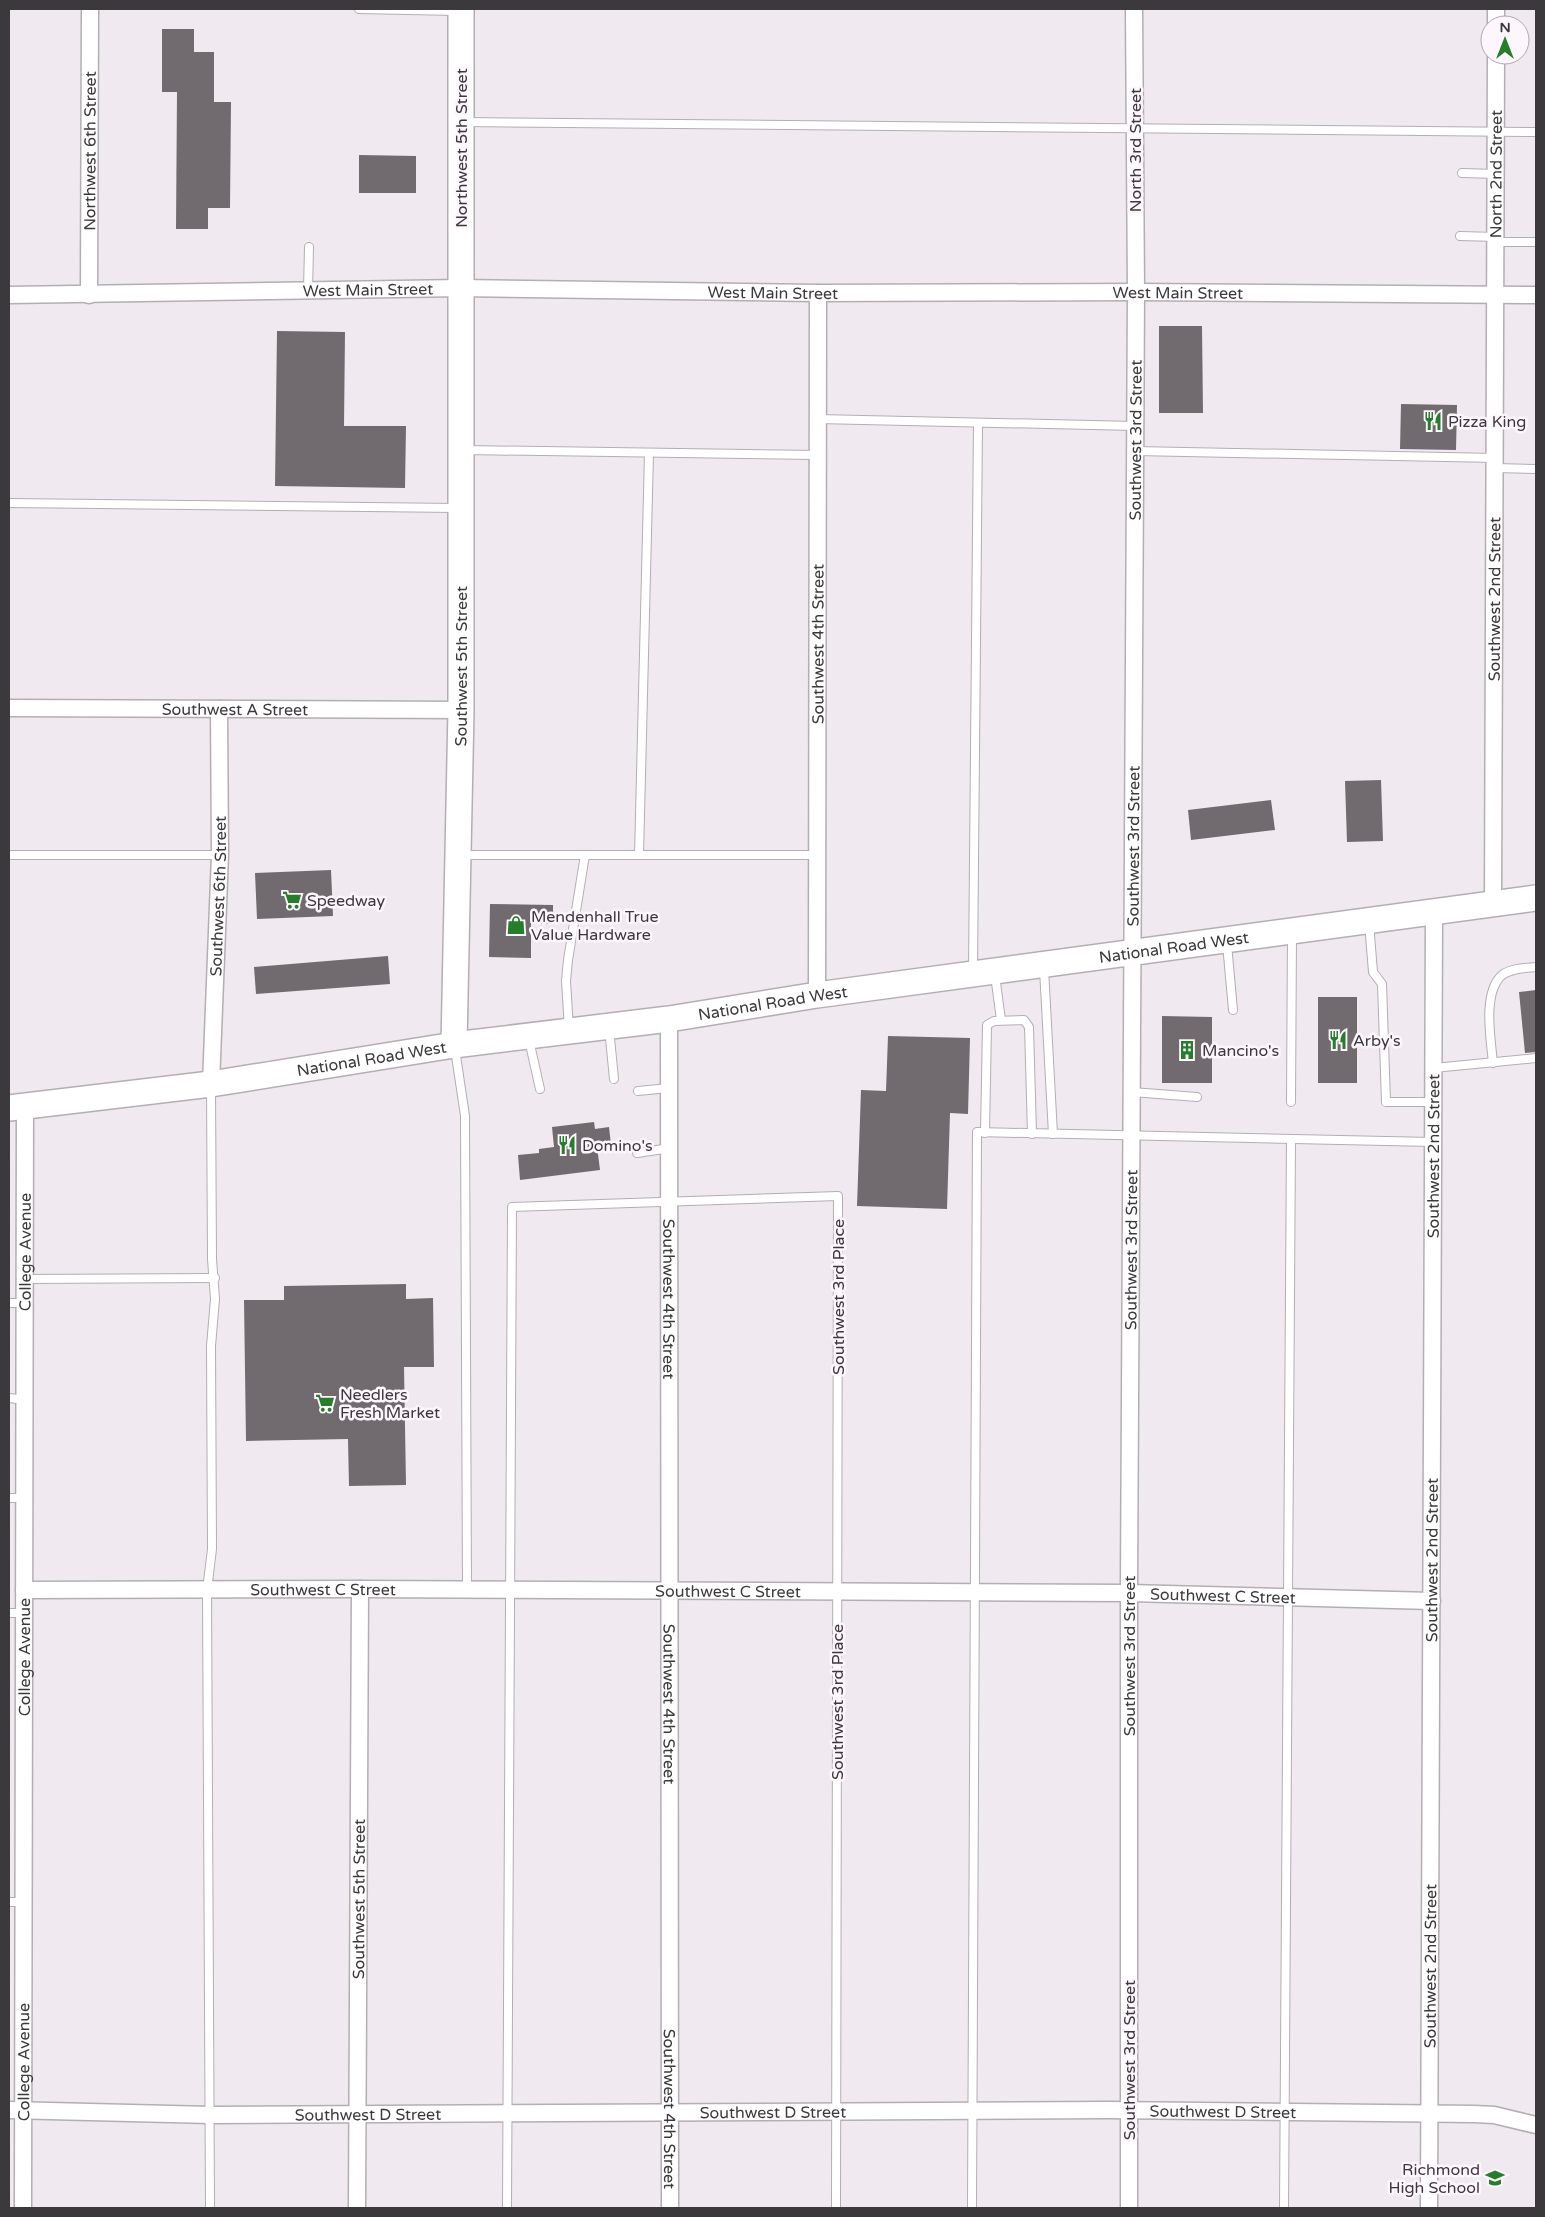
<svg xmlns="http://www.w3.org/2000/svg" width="1545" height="2217" viewBox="0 0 1545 2217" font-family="'Varela Round',sans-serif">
<rect width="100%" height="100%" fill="#f0e9ef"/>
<g fill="#716b70">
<polygon points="162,29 194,29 194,52 214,52 214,102 231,102 230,208 208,208 208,229 176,229 177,92 162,92"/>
<polygon points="359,155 416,156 416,193 359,193"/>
<polygon points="1159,326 1202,326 1203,413 1159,413"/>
<polygon points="277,331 345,332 344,426 406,426 405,488 275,486"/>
<polygon points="1401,404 1457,405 1456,450 1400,449"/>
<polygon points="1381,780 1383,841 1347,842 1345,781"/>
<polygon points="1271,800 1275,830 1191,840 1188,810"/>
<polygon points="331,870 333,916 257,919 255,873"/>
<polygon points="490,904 553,905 553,924 531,923 531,958 489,957"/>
<polygon points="388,956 390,984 256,994 254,967"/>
<polygon points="1536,990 1536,1052 1525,1053 1519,992"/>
<rect x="1318" y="997" width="39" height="86"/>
<polygon points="1162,1016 1212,1017 1212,1083 1162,1083"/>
<polygon points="888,1036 970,1038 968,1114 950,1113 947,1209 857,1206 861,1090 886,1091"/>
<polygon points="594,1122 595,1129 609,1127 611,1145 597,1146 600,1170 520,1180 518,1155 539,1153 539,1149 554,1147 552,1127"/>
<polygon points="406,1284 406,1299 433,1298 434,1367 404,1367 406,1485 349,1486 348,1439 246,1441 244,1300 284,1300 284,1286"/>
</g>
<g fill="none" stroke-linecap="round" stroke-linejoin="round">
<g stroke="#b4aeb3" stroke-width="10">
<g id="lane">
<polyline points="359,9 457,11"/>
<polyline points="463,122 1536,132"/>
<polyline points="1462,173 1496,174"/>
<polyline points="1460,236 1496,237"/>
<polyline points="1496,242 1536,242"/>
<polyline points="308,291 309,247"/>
<polyline points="818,419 1135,426"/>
<polyline points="465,450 818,455"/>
<polyline points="1135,451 1496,458"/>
<polyline points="1496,468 1536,469"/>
<polyline points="9,503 457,508"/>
<polyline points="9,855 220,855"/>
<polyline points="460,855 817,855"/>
<polyline points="639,855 649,453"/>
<polyline points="1369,923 1373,972 1382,984 1386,1102 1433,1102"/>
<polyline points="1227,944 1233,1010"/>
<polyline points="1044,969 1053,1134"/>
<polyline points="973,972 978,423"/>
<polyline points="995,975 1001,1020"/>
<polyline points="609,1028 614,1079"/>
<polyline points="569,1029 566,981 568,960 585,855"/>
<polyline points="529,1040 540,1089"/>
<polyline points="455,1049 465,1116 467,1590"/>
<path d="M1493,1063C1491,1040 1482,993 1502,975C1511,968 1526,968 1536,967"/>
<polyline points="1434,1068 1536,1058"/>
<polyline points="638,1091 669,1088"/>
<polyline points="1132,1092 1197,1097"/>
<polyline points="1291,1102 1292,934"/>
<polyline points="985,1133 987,1025 994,1021 1024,1020 1029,1027 1032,1134"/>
<polyline points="637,1153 670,1148"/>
<polyline points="24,1279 215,1278"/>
<polyline points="9,1303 25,1303"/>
<polyline points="9,1398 25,1400"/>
<polyline points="9,1498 24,1498"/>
<polyline points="9,1613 24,1613"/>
<polyline points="9,1902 23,1902"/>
<polyline points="210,2208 207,1590 212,1549 211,1346 215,1299 212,1259 211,1088"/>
<polyline points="507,2208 512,1207 838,1196 836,2208"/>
<polyline points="972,2208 977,1132 1433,1142"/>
<polyline points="1284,2208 1291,1139"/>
</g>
</g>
<g stroke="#b4aeb3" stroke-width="19">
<g id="street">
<polyline points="1496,9 1496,25"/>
<path id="s1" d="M9,295L461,288L818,293L1136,292L1536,295"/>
<path id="s2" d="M89,295L90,9"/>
<path id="s3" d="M9,708L461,710"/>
<path id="s4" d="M1493,904L1496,55"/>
<path id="s5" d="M817,995L818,293"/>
<path id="s6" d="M669,1019L670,2208"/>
<path id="s7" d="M211,1084L220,855L219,709"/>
<path id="s8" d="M24,1590L360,1589L1129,1593L1432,1601"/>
<path id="s9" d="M9,2110L211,2115L1108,2110L1474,2114L1494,2115L1536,2125"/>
<path id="s10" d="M23,2208L25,1106"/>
<path id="s11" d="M357,2208L360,1589"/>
<path id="s12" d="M1129,2208V1585L1136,292L1134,9"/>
<path id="s13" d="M1429,2208L1434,913"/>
</g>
</g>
<g stroke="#b4aeb3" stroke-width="28">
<g id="primary">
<path id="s14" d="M454,1045L461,710V9"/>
<path id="s15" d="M9,1108L211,1084L454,1045L669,1019L817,995L1536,898"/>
</g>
</g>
<use href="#lane" stroke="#fff" stroke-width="8"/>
<use href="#street" stroke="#fff" stroke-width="16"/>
<use href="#primary" stroke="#fff" stroke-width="25"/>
</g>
<defs>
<g id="restaurant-bare" transform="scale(1.5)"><path d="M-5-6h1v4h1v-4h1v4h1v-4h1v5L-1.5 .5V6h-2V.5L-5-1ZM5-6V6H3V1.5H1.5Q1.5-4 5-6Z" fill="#267d2b" stroke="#fdf6fc" stroke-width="2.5" paint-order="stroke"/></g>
<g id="supermarket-bare" transform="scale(1.5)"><path d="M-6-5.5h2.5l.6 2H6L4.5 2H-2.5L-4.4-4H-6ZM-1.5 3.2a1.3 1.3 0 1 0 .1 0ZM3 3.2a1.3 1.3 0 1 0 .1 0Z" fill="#267d2b" stroke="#fdf6fc" stroke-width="2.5" paint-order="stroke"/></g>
<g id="shop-bare" transform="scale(1.5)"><path d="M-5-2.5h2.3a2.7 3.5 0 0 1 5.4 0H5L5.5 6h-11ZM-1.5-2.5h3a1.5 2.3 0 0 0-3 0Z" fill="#267d2b" stroke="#fdf6fc" stroke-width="2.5" paint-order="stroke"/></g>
<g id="building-bare" transform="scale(1.5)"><path d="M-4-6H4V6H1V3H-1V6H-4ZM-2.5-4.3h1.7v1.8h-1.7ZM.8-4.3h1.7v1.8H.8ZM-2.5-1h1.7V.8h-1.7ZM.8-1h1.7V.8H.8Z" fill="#267d2b" stroke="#fdf6fc" stroke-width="2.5" paint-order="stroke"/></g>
<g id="school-bare" transform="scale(1.5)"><path d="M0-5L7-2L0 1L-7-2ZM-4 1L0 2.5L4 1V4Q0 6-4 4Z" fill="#267d2b" stroke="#fdf6fc" stroke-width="2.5" paint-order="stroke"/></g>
</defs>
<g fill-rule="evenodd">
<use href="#restaurant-bare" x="1433" y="421"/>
<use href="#supermarket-bare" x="292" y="900"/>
<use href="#shop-bare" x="516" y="925"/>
<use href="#restaurant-bare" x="1338" y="1040"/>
<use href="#building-bare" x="1187" y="1050"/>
<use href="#restaurant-bare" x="567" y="1145"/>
<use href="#supermarket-bare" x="325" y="1403"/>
<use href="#school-bare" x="1495" y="2178"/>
</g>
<g text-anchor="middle" stroke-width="5" stroke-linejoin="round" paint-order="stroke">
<g font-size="16" fill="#3c393c" stroke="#fdf6fc">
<text transform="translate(461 148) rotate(-90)" y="6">Northwest 5th Street</text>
<text transform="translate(1135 150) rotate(-90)" y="6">North 3rd Street</text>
<text dy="6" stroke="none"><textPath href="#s2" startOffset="144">Northwest 6th Street</textPath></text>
<text dy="6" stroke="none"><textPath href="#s4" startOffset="730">North 2nd Street</textPath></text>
<text dy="6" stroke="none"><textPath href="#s1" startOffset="359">West Main Street</textPath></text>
<text dy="6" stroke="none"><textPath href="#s1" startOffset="764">West Main Street</textPath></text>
<text dy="6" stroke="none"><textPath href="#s1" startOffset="1169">West Main Street</textPath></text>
<text dy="6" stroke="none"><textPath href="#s12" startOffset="1768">Southwest 3rd Street</textPath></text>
<text dy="6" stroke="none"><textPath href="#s4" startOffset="305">Southwest 2nd Street</textPath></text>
<text dy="6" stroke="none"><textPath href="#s5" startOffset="351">Southwest 4th Street</textPath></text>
<text dy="6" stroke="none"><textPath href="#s14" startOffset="379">Southwest 5th Street</textPath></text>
<text dy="6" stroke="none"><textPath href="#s3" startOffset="226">Southwest A Street</textPath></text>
<text dy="6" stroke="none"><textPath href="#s12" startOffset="1362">Southwest 3rd Street</textPath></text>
<text dy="6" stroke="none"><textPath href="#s7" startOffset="188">Southwest 6th Street</textPath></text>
<text dy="6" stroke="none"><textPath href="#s15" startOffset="1176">National Road West</textPath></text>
<text dy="6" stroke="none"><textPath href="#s15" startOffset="771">National Road West</textPath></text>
<text dy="6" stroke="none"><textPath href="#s15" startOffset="366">National Road West</textPath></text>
<text dy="6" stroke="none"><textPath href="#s13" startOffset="1052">Southwest 2nd Street</textPath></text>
<text dy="6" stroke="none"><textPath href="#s12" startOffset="958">Southwest 3rd Street</textPath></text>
<text dy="6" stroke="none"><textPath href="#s10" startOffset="956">College Avenue</textPath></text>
<text transform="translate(838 1297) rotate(-90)" y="6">Southwest 3rd Place</text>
<text dy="6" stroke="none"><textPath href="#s6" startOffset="280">Southwest 4th Street</textPath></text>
<text dy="6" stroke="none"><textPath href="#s13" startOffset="648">Southwest 2nd Street</textPath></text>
<text dy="6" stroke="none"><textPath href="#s8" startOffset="299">Southwest C Street</textPath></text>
<text dy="6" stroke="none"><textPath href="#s8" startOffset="704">Southwest C Street</textPath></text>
<text dy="6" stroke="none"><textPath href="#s8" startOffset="1199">Southwest C Street</textPath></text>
<text dy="6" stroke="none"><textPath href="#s12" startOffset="552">Southwest 3rd Street</textPath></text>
<text dy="6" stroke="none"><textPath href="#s10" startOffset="551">College Avenue</textPath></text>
<text transform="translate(837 1702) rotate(-90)" y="6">Southwest 3rd Place</text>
<text dy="6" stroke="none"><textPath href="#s6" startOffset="685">Southwest 4th Street</textPath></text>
<text dy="6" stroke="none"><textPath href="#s11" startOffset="309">Southwest 5th Street</textPath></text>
<text dy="6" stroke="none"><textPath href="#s13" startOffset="242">Southwest 2nd Street</textPath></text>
<text transform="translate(1129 2060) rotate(-90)" y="6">Southwest 3rd Street</text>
<text dy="6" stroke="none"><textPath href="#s10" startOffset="146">College Avenue</textPath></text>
<text dy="6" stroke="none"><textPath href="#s6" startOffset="1090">Southwest 4th Street</textPath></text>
<text dy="6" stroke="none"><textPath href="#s9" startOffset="764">Southwest D Street</textPath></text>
<text dy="6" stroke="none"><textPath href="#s9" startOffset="1214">Southwest D Street</textPath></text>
<text dy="6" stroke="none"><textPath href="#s9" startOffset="359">Southwest D Street</textPath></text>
</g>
<g font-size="16" fill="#3c393c" stroke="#fdf6fc" text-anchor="start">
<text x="1448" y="427">Pizza King</text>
<text x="307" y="906">Speedway</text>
<text x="531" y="922">Mendenhall True<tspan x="531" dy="18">Value Hardware</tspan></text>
<text x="1353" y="1046">Arby's</text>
<text x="1202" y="1056">Mancino's</text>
<text x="582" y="1151">Domino's</text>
<text x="340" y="1400">Needlers<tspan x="340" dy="18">Fresh Market</tspan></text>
<text x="1480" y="2175" text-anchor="end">Richmond<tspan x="1480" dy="18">High School</tspan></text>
</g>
</g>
<rect width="1545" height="2217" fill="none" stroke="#3c393c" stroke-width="20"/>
<g transform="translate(1505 40)"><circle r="24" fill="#fdf6fc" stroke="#b0aaaf"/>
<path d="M0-4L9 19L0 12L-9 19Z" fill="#267d2b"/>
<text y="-8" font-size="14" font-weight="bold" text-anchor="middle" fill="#3c393c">N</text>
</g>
</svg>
